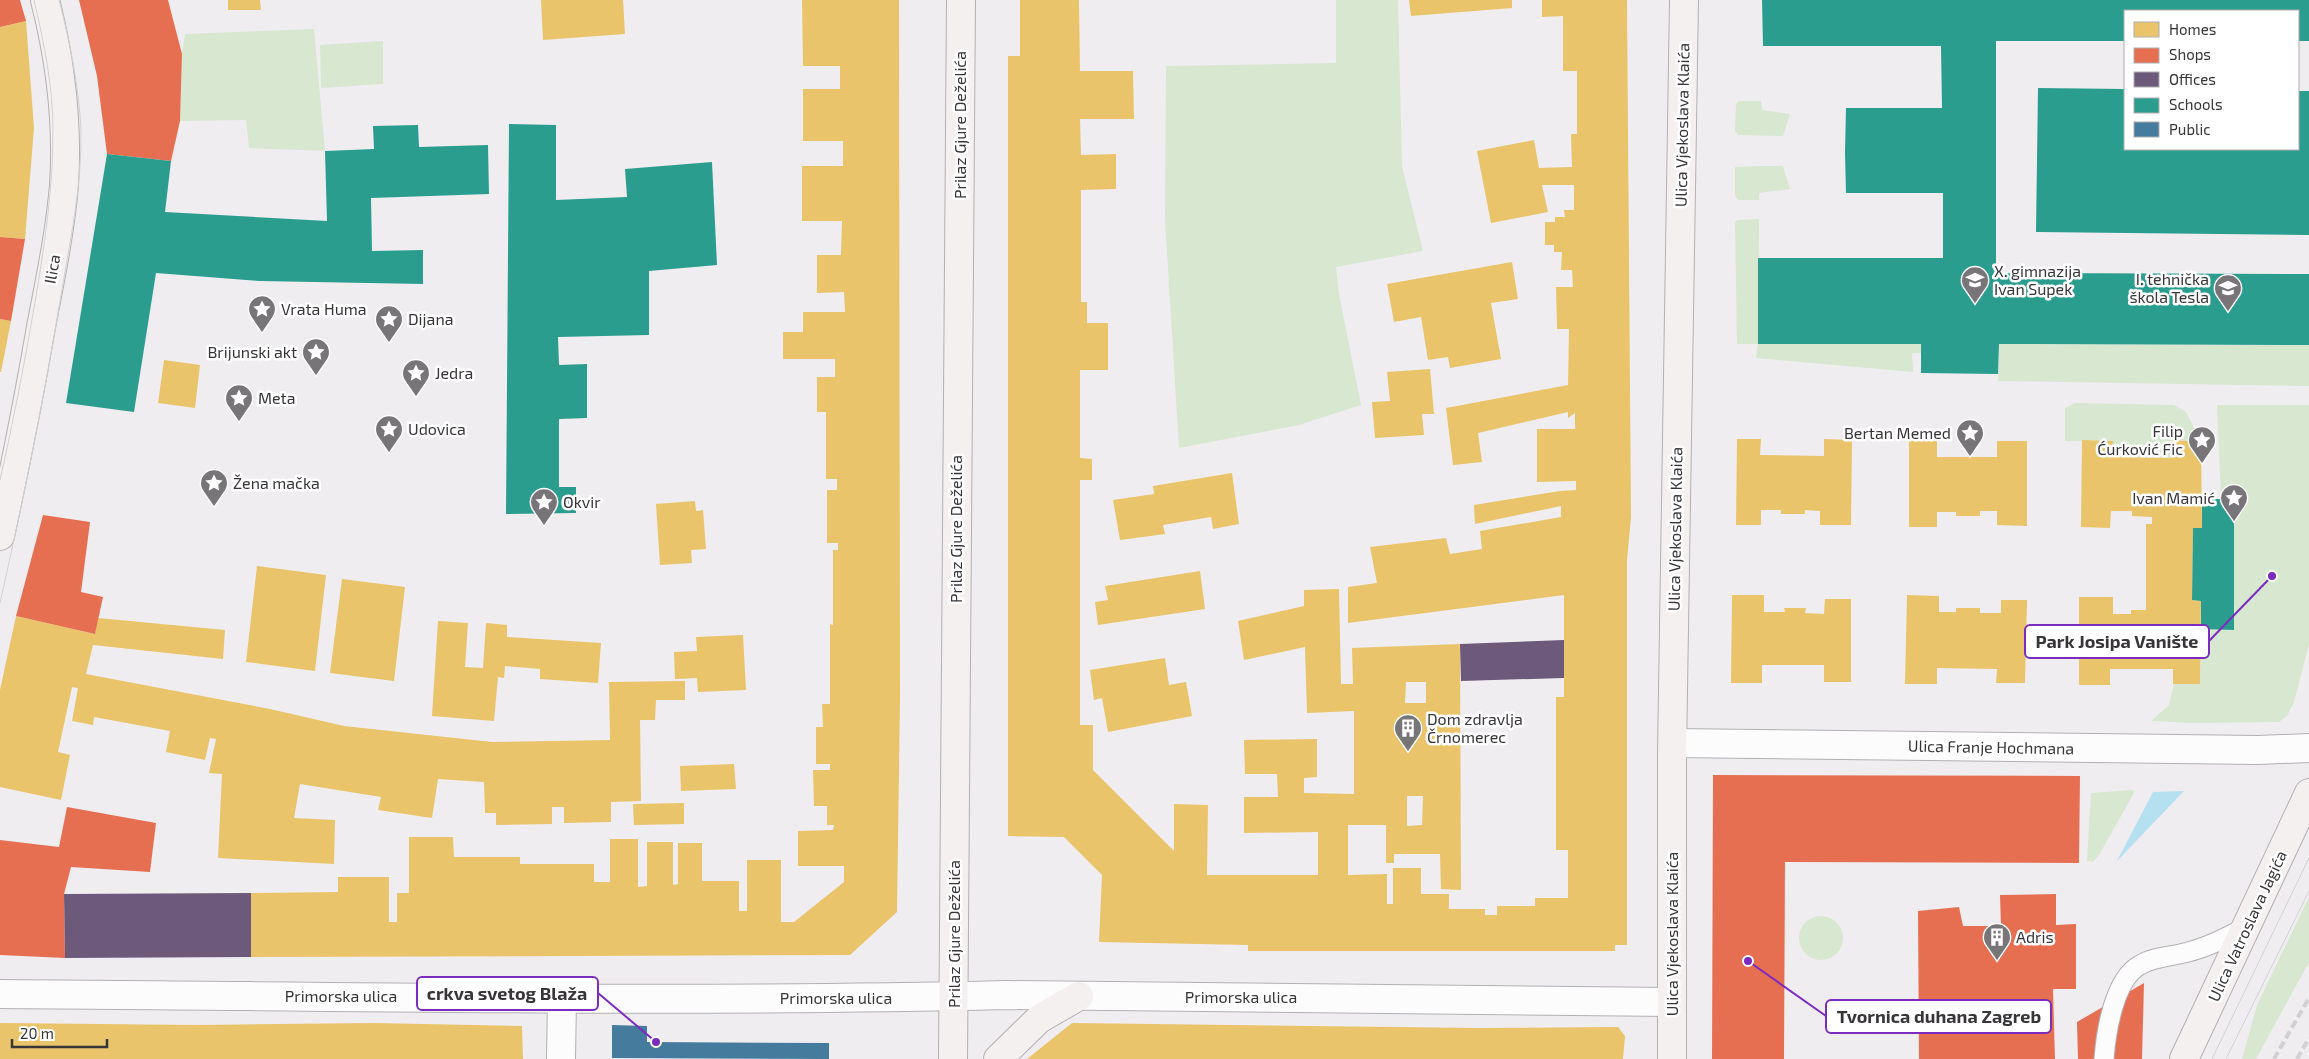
<svg xmlns="http://www.w3.org/2000/svg" width="2309" height="1059" viewBox="0 0 2309 1059" font-family="'Exo 2',sans-serif">
<rect width="100%" height="100%" fill="#f0edf1"/>
<g fill="#d7e7d0">
<polygon points="1336,0 1398,0 1402,166 1423,251 1336,267 1339,294 1361,405 1299,425 1179,448 1165,220 1166,66 1336,63"/>
<polygon points="314,29 325,151 249,148 246,120 180,121 182,54 185,34"/>
<polygon points="383,41 383,84 321,88 320,45"/>
<polygon points="1739,101 1761,101 1762,110 1790,114 1783,136 1738,135 1735,131 1736,104"/>
<polygon points="1760,166 1783,166 1790,189 1759,193 1759,200 1738,200 1735,196 1735,167"/>
<polygon points="1759,219 1758,344 1921,344 1921,353 1912,353 1913,372 1756,358 1758,344 1737,344 1735,222 1738,220"/>
<polygon points="1999,344 2309,345 2309,386 1998,381"/>
<polygon points="2075,403 2174,405 2186,412 2201,442 2172,440 2171,458 2112,457 2112,441 2065,441 2065,408"/>
<polygon points="2217,405 2309,405 2309,644 2294,702 2287,716 2279,722 2193,723 2151,721 2169,705 2174,684 2200,684 2201,629 2234,629 2234,500 2221,499"/>
<polygon points="2132,790 2135,791 2099,855 2093,862 2087,861 2091,793"/>
<polygon points="2309,897 2309,962 2256,1059 2242,1059 2257,1005"/>
<circle cx="1821" cy="938" r="22"/>
</g>
<polygon fill="#b5e0f0" points="2184,791 2117,861 2153,792"/>
<g fill="#e9c46a" fill-rule="evenodd">
<polygon points="228,0 260,0 261,10 228,10"/>
<polygon points="541,0 623,0 625,34 543,40"/>
<polygon points="802,0 899,0 900,699 897,912 850,955 251,957 251,893 338,892 338,877 389,877 389,922 397,922 397,893 409,893 409,837 453,837 454,857 520,857 520,864 594,864 594,882 610,882 610,839 638,839 638,887 647,886 647,842 673,842 673,885 678,884 678,843 702,843 702,881 739,881 739,911 747,911 747,860 781,860 781,922 794,922 844,882 844,866 798,866 798,831 833,830 834,825 827,825 827,806 814,806 813,770 830,770 830,764 816,764 816,727 823,727 822,704 830,704 830,624 833,625 833,550 838,550 838,543 827,543 827,490 837,490 837,479 826,479 826,412 817,412 817,377 835,377 835,359 783,359 783,332 803,332 803,312 845,312 844,292 817,293 817,255 841,255 842,221 802,221 802,166 843,166 843,141 803,141 803,89 840,89 840,66 803,66"/>
<path d="M1020,0H1079L1080,71H1133L1134,119H1080L1081,155L1116,154V189L1081,190V302H1087V323H1108V370H1080V458L1092,459V480H1080V725H1093V770L1174,851V804L1208,805L1207,875H1318V832L1244,833V797H1278L1277,774H1245L1244,740L1317,739V777L1304,778V793L1354,794V711L1307,713L1305,647L1244,660L1238,621L1304,606V590L1339,589L1341,684H1353L1352,648L1460,644L1461,890L1441,889L1440,854H1394V863H1386V825H1348V875L1387,874V904H1393V868H1421V894H1449V909H1485V915H1497V906H1535V898H1568V850H1556V697H1564V595L1348,623V587L1377,583L1370,547L1446,538L1450,554L1482,549L1480,531L1561,517V506L1475,524L1474,505L1560,491L1576,490V481L1537,482V429H1575V413L1568,418V412L1478,433L1482,462L1453,465L1446,408L1568,385L1569,329H1557L1556,287H1573L1572,270H1561L1562,252H1554V245H1545V222H1555V217H1565L1564,210H1574V185H1542L1548,212L1491,223L1477,151L1534,140L1539,168L1572,167L1571,134H1577V71H1563V16L1542,17V0H1627L1631,517L1627,560V945H1615V951H1248V945L1099,942L1102,875L1064,837L1008,836V56H1020ZM1406,682H1426V703H1405ZM1407,796H1423L1422,825L1407,826Z"/>
<polygon points="1409,0 1512,0 1512,8 1411,16"/>
<polygon points="26,21 34,128 25,239 0,237 0,27"/>
<polygon points="1512,262 1518,299 1491,303 1501,359 1450,368 1448,357 1428,360 1421,317 1394,322 1387,284"/>
<polygon points="0,319 11,321 1,372 0,372"/>
<polygon points="164,360 200,365 195,408 158,403"/>
<polygon points="1430,369 1434,414 1422,414 1424,435 1375,438 1372,402 1390,401 1387,372"/>
<polygon points="1737,439 1761,439 1760,455 1824,456 1824,439 1852,440 1851,525 1820,525 1820,511 1805,510 1805,514 1781,514 1781,510 1761,510 1761,525 1736,525"/>
<polygon points="1909,440 1937,440 1937,457 1997,457 1997,441 2027,441 2027,526 1997,525 1997,511 1980,511 1980,516 1956,516 1956,512 1937,512 1937,527 1909,527"/>
<polygon points="2082,440 2113,441 2112,457 2171,458 2172,440 2201,442 2202,528 2193,528 2192,600 2201,601 2200,684 2173,684 2173,669 2110,669 2110,685 2079,685 2079,597 2113,597 2113,614 2131,614 2131,610 2146,610 2146,524 2152,524 2152,517 2132,516 2132,511 2111,511 2110,528 2081,527"/>
<polygon points="1232,473 1239,524 1213,529 1211,517 1163,525 1165,534 1120,540 1113,500 1154,494 1153,486"/>
<polygon points="695,501 696,511 703,510 706,549 691,550 692,563 660,565 656,504"/>
<polygon points="257,566 326,575 315,671 246,662"/>
<polygon points="1200,571 1205,609 1098,625 1095,602 1108,600 1105,586"/>
<polygon points="342,579 405,587 394,681 330,673"/>
<polygon points="1732,595 1764,595 1764,612 1785,612 1784,608 1806,608 1805,613 1824,614 1825,599 1851,599 1851,682 1824,682 1824,665 1762,665 1762,683 1731,683"/>
<polygon points="1907,595 1939,596 1939,612 1956,612 1956,608 1980,608 1980,613 2001,613 2001,600 2027,600 2025,683 1996,683 1997,669 1937,668 1937,684 1905,684"/>
<polygon points="16,616 95,634 98,618 225,630 223,659 93,645 86,674 270,709 344,726 492,742 610,740 609,682 685,681 685,700 656,700 655,720 640,720 641,801 611,802 611,822 564,823 564,807 552,807 552,824 496,825 496,813 485,813 484,782 438,779 432,818 378,810 381,797 300,784 294,818 335,820 334,864 218,858 222,774 209,773 216,739 210,738 205,760 166,752 170,731 94,717 93,725 72,721 78,688 72,687 58,752 70,755 61,800 0,787 0,690"/>
<polygon points="438,621 468,623 465,667 483,668 486,623 507,625 507,637 601,643 598,683 540,679 540,669 505,666 504,678 498,677 494,721 432,716"/>
<polygon points="743,635 746,690 698,692 697,678 675,679 674,652 697,651 696,637"/>
<polygon points="1165,658 1169,685 1186,682 1192,716 1108,732 1102,698 1094,700 1090,670"/>
<polygon points="734,764 736,789 681,791 680,766"/>
<polygon points="684,803 684,824 634,825 633,804"/>
<polygon points="0,1023 198,1025 374,1023 522,1026 523,1059 0,1059"/>
<polygon points="1072,1023 1478,1028 1618,1027 1625,1036 1623,1059 1027,1059"/>
</g>
<g fill="#e76f51">
<polygon points="0,0 20,0 26,21 0,27"/>
<polygon points="79,0 168,0 182,54 180,121 171,161 107,154 97,76"/>
<polygon points="0,237 25,239 11,321 0,319"/>
<polygon points="43,515 90,522 81,592 103,597 95,634 16,616"/>
<polygon points="1713,775 2080,776 2079,863 1785,862 1784,1059 1712,1059"/>
<polygon points="67,807 156,823 150,872 71,867 64,894 65,958 0,955 0,840 59,847"/>
<polygon points="2056,894 2056,925 2076,924 2076,989 2053,989 2055,1059 1919,1059 1918,911 1959,907 1963,926 2001,926 2000,895"/>
<polygon points="2144,983 2142,1059 2078,1059 2077,1022"/>
</g>
<g fill="#6d597a">
<polygon points="1564,640 1564,678 1461,681 1460,644"/>
<polygon points="251,893 251,957 65,958 64,894"/>
</g>
<g fill="#2a9d8f">
<polygon points="1762,0 2309,0 2309,41 2298,41 2298,11 2125,11 2125,41 1996,41 1996,273 2309,274 2309,345 1999,344 1998,374 1921,373 1921,344 1758,344 1758,258 1943,258 1943,193 1846,193 1845,153 1846,108 1942,108 1941,46 1763,46"/>
<polygon points="2038,88 2125,89 2125,149 2298,149 2298,91 2309,91 2309,235 2036,232"/>
<polygon points="509,124 556,125 556,200 627,197 625,169 712,162 717,265 649,271 649,335 558,337 559,365 587,364 587,418 559,419 559,487 576,487 576,513 506,514"/>
<polygon points="418,125 419,147 488,145 489,194 371,198 372,251 423,250 423,284 259,281 156,273 134,412 66,403 107,154 171,161 165,212 327,221 325,151 374,149 373,126"/>
<polygon points="2202,499 2234,499 2234,630 2201,629 2201,601 2192,600 2193,528 2202,528"/>
</g>
<polygon fill="#457b9d" points="612,1025 647,1026 647,1042 829,1043 829,1059 612,1058"/>
<g fill="none" stroke-linecap="round" stroke-linejoin="round">
<g stroke="#b2b0b3" stroke-width="21">
<path id="lane" d="M2104,1059C2106,1032 2114,979 2140,965C2155,956 2171,957 2188,952C2208,947 2226,938 2244,928"/>
</g>
<g stroke="#b2b0b3" stroke-width="30">
<g id="street">
<polyline points="1673,743 2258,750 2309,748"/>
<path d="M0,994C335,996 671,1003 1006,995L1672,1002"/>
<polyline points="561,1059 562,998"/>
</g>
</g>
<g stroke="#b2b0b3" stroke-width="30">
<g id="secondary">
<path d="M0,536C15,467 29,397 41,327C50,280 60,233 64,185C68,123 60,59 45,0"/>
<polyline points="953,1059 961,0"/>
<polyline points="998,1059 1039,1019 1079,996"/>
<polyline points="1672,1059 1672,753 1684,0"/>
<polyline points="2184,1059 2309,793"/>
</g>
</g>
<use href="#lane" stroke="#fdfcfd" stroke-width="19"/>
<use href="#street" stroke="#fdfcfd" stroke-width="28"/>
<use href="#secondary" stroke="#f4f0f0" stroke-width="28"/>
<g stroke="#d1d1d2" stroke-width="1">
<path d="M0,480C13,423 24,366 34,308C44,249 53,191 53,131C53,86 44,43 34,0"/>
<path d="M0,603C23,501 44,399 61,295C70,241 82,186 81,130C79,87 70,42 59,0"/>
<polyline points="2212,1059 2309,858"/>
<polyline points="2226,1059 2309,891"/>
</g>
<g stroke="#d1d1d2" stroke-width="4" stroke-dasharray="8 4" stroke-linecap="butt">
<polyline points="2274,1059 2309,998"/>
<polyline points="2297,1059 2309,1038"/>
</g>
</g>
<defs>
<g id="school-pin" transform="scale(1.4375)"><path d="M0 17L-7.5 6A9.5 9.5 0 1 1 7.5 6Z" fill="#787579" stroke="#fff"/><path d="M0-5L7-2L0 1L-7-2ZM-4 1L0 2.5L4 1V4Q0 6-4 4Z" fill="#fff"/></g>
<g id="sight-pin" transform="scale(1.4375)"><path d="M0 17L-7.5 6A9.5 9.5 0 1 1 7.5 6Z" fill="#787579" stroke="#fff"/><path d="M0-6L1.8-2.2L6-1.7L2.9 1.2L3.7 5.4L0 3.3L-3.7 5.4L-2.9 1.2L-6-1.7L-1.8-2.2Z" fill="#fff"/></g>
<g id="building-pin" transform="scale(1.4375)"><path d="M0 17L-7.5 6A9.5 9.5 0 1 1 7.5 6Z" fill="#787579" stroke="#fff"/><path d="M-4-6H4V6H1V3H-1V6H-4ZM-2.5-4.3h1.7v1.8h-1.7ZM.8-4.3h1.7v1.8H.8ZM-2.5-1h1.7V.8h-1.7ZM.8-1h1.7V.8H.8Z" fill="#fff"/></g>
</defs>
<g fill-rule="evenodd">
<use href="#school-pin" x="1975" y="280"/>
<use href="#school-pin" x="2228" y="288"/>
<use href="#sight-pin" x="262" y="309"/>
<use href="#sight-pin" x="389" y="319"/>
<use href="#sight-pin" x="316" y="352"/>
<use href="#sight-pin" x="416" y="373"/>
<use href="#sight-pin" x="239" y="398"/>
<use href="#sight-pin" x="389" y="429"/>
<use href="#sight-pin" x="1970" y="433"/>
<use href="#sight-pin" x="2202" y="440"/>
<use href="#sight-pin" x="214" y="483"/>
<use href="#sight-pin" x="2234" y="498"/>
<use href="#sight-pin" x="544" y="502"/>
<use href="#building-pin" x="1408" y="728"/>
<use href="#building-pin" x="1997" y="937"/>
</g>
<g text-anchor="middle" stroke-width="5" stroke-linejoin="round" paint-order="stroke">
<g font-size="16" fill="#373538" stroke="#fff">
<text transform="translate(960 125) rotate(-90)" y="6">Prilaz Gjure Deželića</text>
<text transform="translate(1682 125) rotate(-89)" y="6">Ulica Vjekoslava Klaića</text>
<text transform="translate(52 269) rotate(-80)" y="6">Ilica</text>
<text transform="translate(956 529) rotate(-90)" y="6">Prilaz Gjure Deželića</text>
<text transform="translate(1675 529) rotate(-89)" y="6">Ulica Vjekoslava Klaića</text>
<text transform="translate(1991 747) rotate(1)" y="6">Ulica Franje Hochmana</text>
<text transform="translate(2247 926) rotate(-65)" y="6">Ulica Vatroslava Jagića</text>
<text transform="translate(954 934) rotate(-90)" y="6">Prilaz Gjure Deželića</text>
<text transform="translate(1672 934) rotate(-90)" y="6">Ulica Vjekoslava Klaića</text>
<text x="341" y="1002">Primorska ulica</text>
<text x="1241" y="1003">Primorska ulica</text>
<text x="836" y="1004">Primorska ulica</text>
</g>
<g font-size="16" fill="#373538" stroke="#fff" text-anchor="start">
<text x="1994" y="277">X. gimnazija<tspan x="1994" dy="18">Ivan Supek</tspan></text>
<text x="2209" y="285" text-anchor="end">I. tehnička<tspan x="2209" dy="18">škola Tesla</tspan></text>
<text x="281" y="315">Vrata Huma</text>
<text x="408" y="325">Dijana</text>
<text x="297" y="358" text-anchor="end">Brijunski akt</text>
<text x="435" y="379">Jedra</text>
<text x="258" y="404">Meta</text>
<text x="408" y="435">Udovica</text>
<text x="2183" y="437" text-anchor="end">Filip<tspan x="2183" dy="18">Ćurković Fic</tspan></text>
<text x="1951" y="439" text-anchor="end">Bertan Memed</text>
<text x="233" y="489">Žena mačka</text>
<text x="2215" y="504" text-anchor="end">Ivan Mamić</text>
<text x="563" y="508">Okvir</text>
<text x="1427" y="725">Dom zdravlja<tspan x="1427" dy="18">Črnomerec</tspan></text>
<text x="2016" y="943">Adris</text>
</g>
</g>
<path fill="none" stroke="#7b2cbf" stroke-width="2" d="M2272 576L2209 641M656 1042L598 993M1748 961L1826 1016"/>
<g fill="#7b2cbf" stroke="#fff" stroke-width="2">
<circle cx="2272" cy="576" r="5"/>
<circle cx="656" cy="1042" r="5"/>
<circle cx="1748" cy="961" r="5"/>
</g>
<g fill="#fff" stroke="#7b2cbf" stroke-width="2">
<rect x="2025" y="625" width="184" height="33" rx="5"/>
<rect x="417" y="977" width="181" height="33" rx="5"/>
<rect x="1826" y="1000" width="225" height="33" rx="5"/>
</g>
<g font-size="18" text-anchor="middle" font-weight="bold" fill="#373538">
<text x="2117" y="648">Park Josipa Vanište</text>
<text x="507" y="1000">crkva svetog Blaža</text>
<text x="1939" y="1023">Tvornica duhana Zagreb</text>
</g>
<rect x="2124" y="10" width="175" height="140" fill="#ffffff" stroke="#afaeaf"/>
<rect x="2134" y="22" width="25" height="15" fill="#e9c46a" stroke="#afaeaf"/>
<text x="2169" y="35" font-size="15" fill="#373538">Homes</text>
<rect x="2134" y="48" width="25" height="15" fill="#e76f51" stroke="#afaeaf"/>
<text x="2169" y="60" font-size="15" fill="#373538">Shops</text>
<rect x="2134" y="72" width="25" height="15" fill="#6d597a" stroke="#afaeaf"/>
<text x="2169" y="85" font-size="15" fill="#373538">Offices</text>
<rect x="2134" y="98" width="25" height="15" fill="#2a9d8f" stroke="#afaeaf"/>
<text x="2169" y="110" font-size="15" fill="#373538">Schools</text>
<rect x="2134" y="122" width="25" height="15" fill="#457b9d" stroke="#afaeaf"/>
<text x="2169" y="135" font-size="15" fill="#373538">Public</text>
<path d="M12 1039v8h95v-8" fill="none" stroke="#373538" stroke-width="2.5"/>
<text x="20" y="1039" font-size="15" fill="#373538" stroke="#ffffff" stroke-width="4" paint-order="stroke">20 m</text>
</svg>
